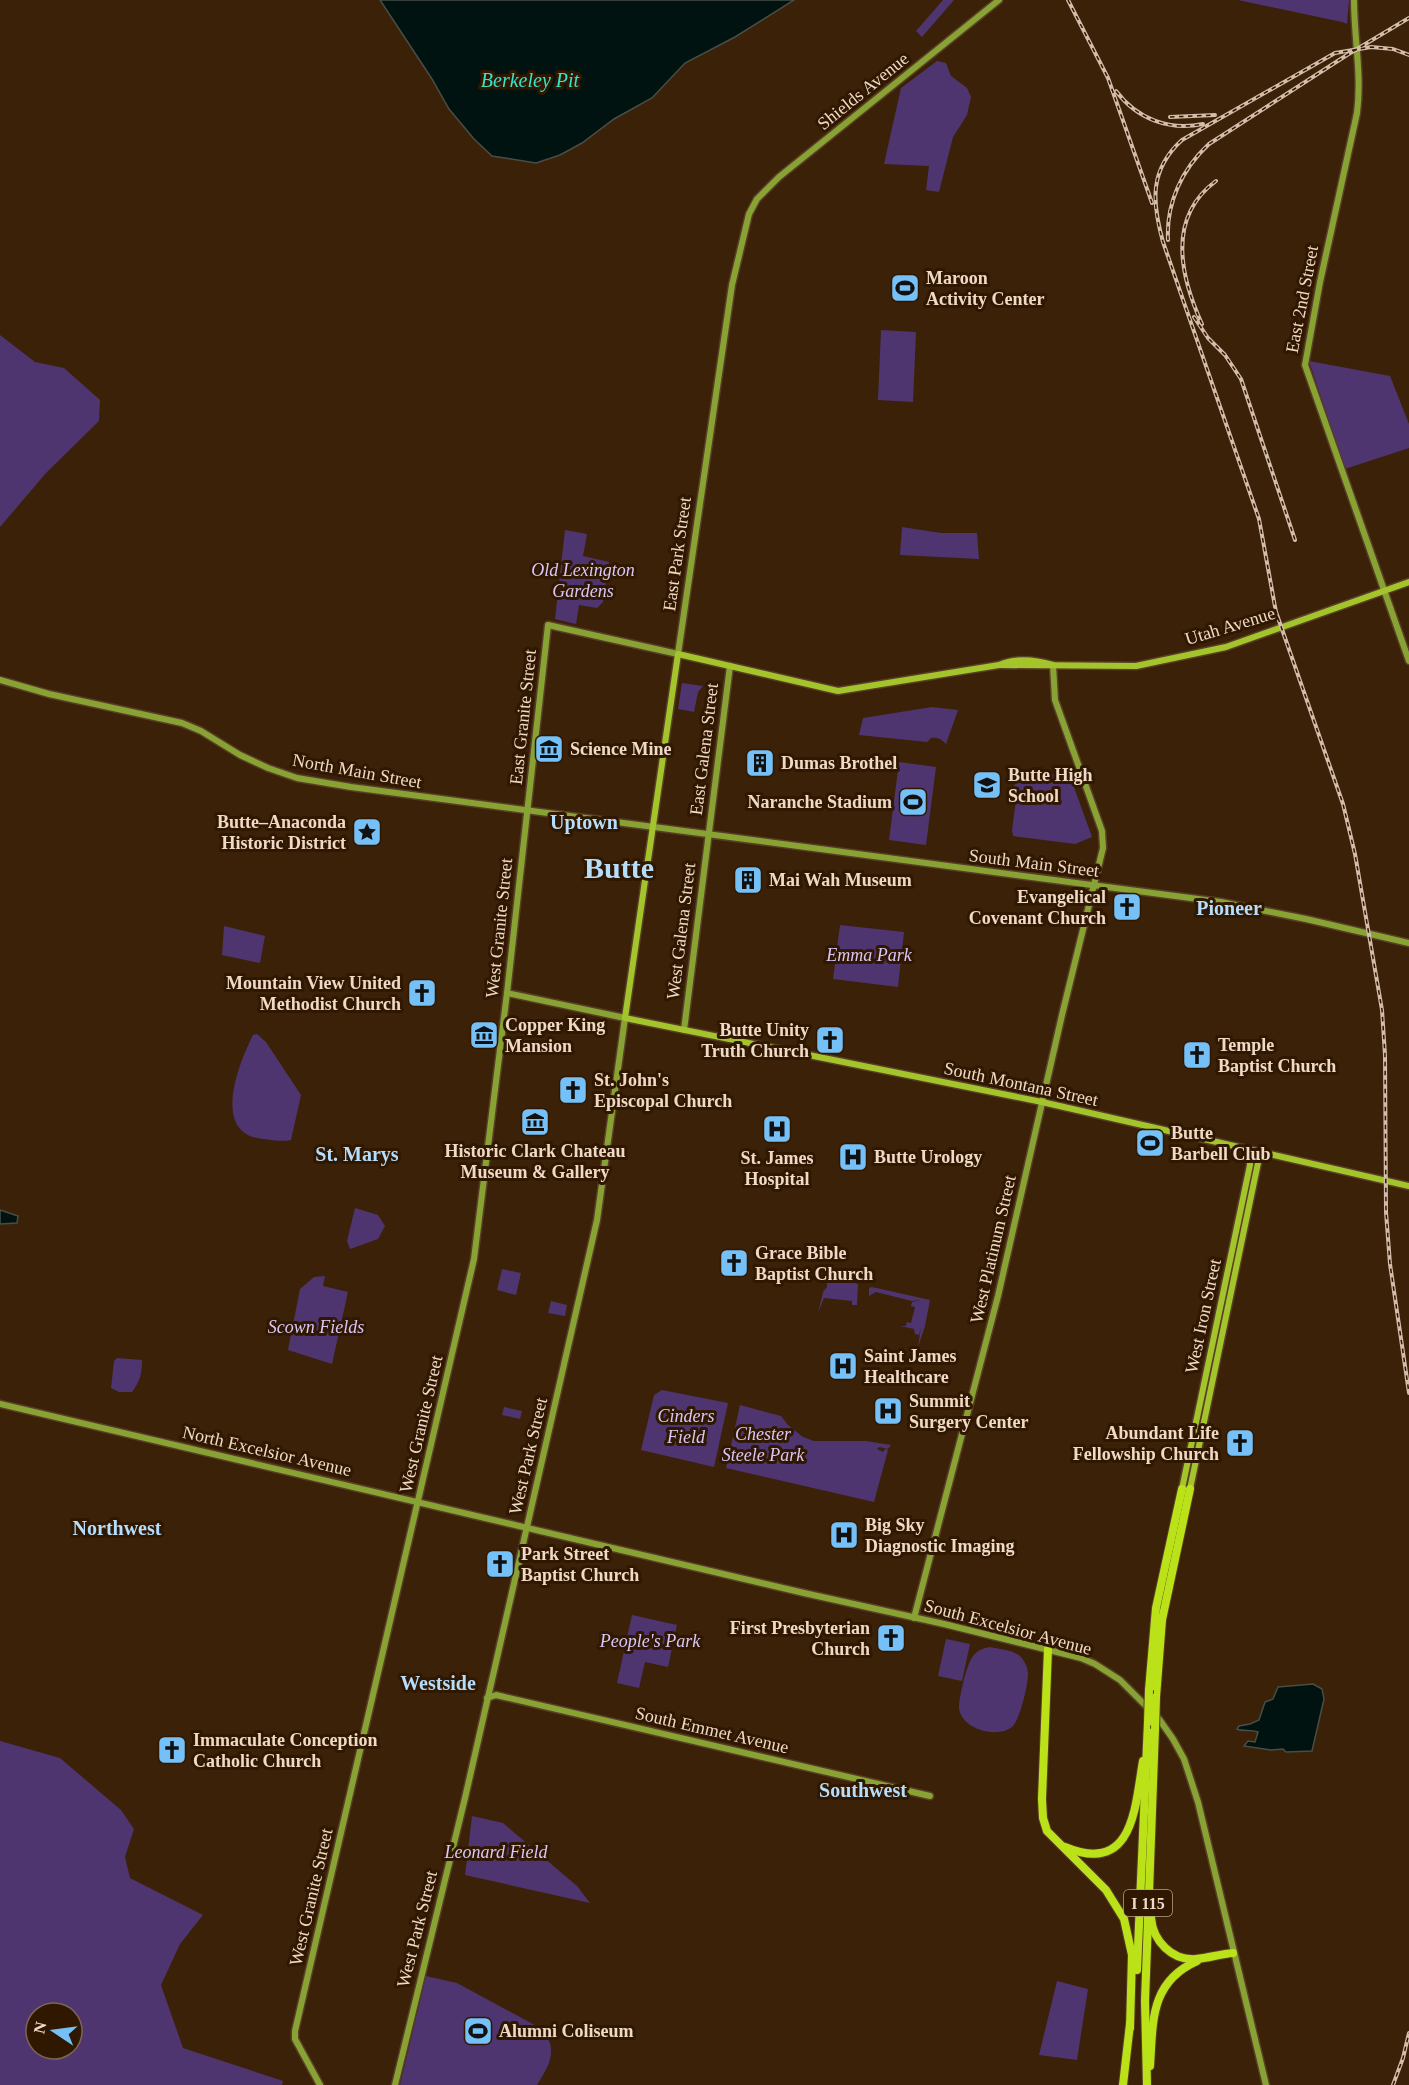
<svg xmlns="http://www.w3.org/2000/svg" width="1409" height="2085" viewBox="0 0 1409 2085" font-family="Georgia,serif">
<rect width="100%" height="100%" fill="#3b2107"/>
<g fill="#4e3570" fill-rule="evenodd">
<polygon points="943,0 954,0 922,37 916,31"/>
<polygon points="1238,0 1349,0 1347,24 1342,22"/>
<polygon points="937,61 946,63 951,76 967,88 971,97 967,115 953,137 939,192 926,190 929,166 884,164 901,88"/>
<polygon points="881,330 916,332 913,402 878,400"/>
<polygon points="0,335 35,362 64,368 100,400 99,421 46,473 0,527"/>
<polygon points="1309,361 1390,376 1409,424 1409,448 1345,469"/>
<polygon points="902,527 941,533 977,533 979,559 900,555"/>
<polygon points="565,530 587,534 583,556 609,562 603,602 597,608 579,605 576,624 555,619"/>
<polygon points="682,683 703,686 698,692 694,712 678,709"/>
<path d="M932,707L958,710L946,744C941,739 938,737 931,738L927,742L859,735L863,718Z"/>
<polygon points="899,762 936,767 926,845 889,840"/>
<polygon points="1026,771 1070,776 1092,837 1075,844 1013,836 1012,830 1017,793 1013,787"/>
<polygon points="840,925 904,932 898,987 833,979"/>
<polygon points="224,926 265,936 260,963 222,955"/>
<path d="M257,1034L266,1042L301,1095L291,1140C282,1142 272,1140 263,1139C210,1134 239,1063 253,1035Z"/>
<polygon points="355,1208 378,1215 385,1226 378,1239 350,1249 347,1241"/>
<polygon points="502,1269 521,1273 516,1295 497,1290"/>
<polygon points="325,1276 323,1286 348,1292 332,1364 288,1350 300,1289 314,1277"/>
<polygon points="827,1276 858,1284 857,1305 852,1305 852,1301 824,1298 818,1313 823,1292 827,1287"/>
<polygon points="872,1287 930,1300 925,1326 918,1347 921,1327 919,1335 915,1334 914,1329 900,1326 906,1326 907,1322 911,1323 915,1307 911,1306 912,1302 921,1300 912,1301 876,1292 869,1296 869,1288"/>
<polygon points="551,1301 567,1305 565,1316 548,1313"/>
<path d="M117,1358L142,1360C142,1374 140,1381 132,1392H119L111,1388L114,1361Z"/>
<polygon points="662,1390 728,1403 714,1467 641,1450 654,1395"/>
<polygon points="740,1405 781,1416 788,1425 803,1437 814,1441 866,1441 891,1445 888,1449 879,1447 877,1449 883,1452 885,1449 888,1450 874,1502 726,1468"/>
<polygon points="504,1407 522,1411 520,1419 502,1415"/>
<polygon points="632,1615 677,1625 668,1667 645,1662 639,1688 617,1683"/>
<polygon points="946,1639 970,1644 962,1681 938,1676"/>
<path d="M990,1647C1000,1649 1014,1650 1021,1657C1025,1662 1028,1668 1028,1674C1028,1685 1020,1720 1012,1727C997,1739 961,1729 959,1708C959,1698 967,1661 974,1655C978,1650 984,1648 990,1647Z"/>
<path d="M0,1741L60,1758L121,1810L134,1829L125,1857L130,1878L203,1915L180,1944L161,1985L183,2048L283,2081L282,2085H0ZM36,2013H72V2049H36Z"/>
<polygon points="472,1816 503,1823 577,1886 590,1903 465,1875"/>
<path d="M426,1976L457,1983L542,2029C559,2050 549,2066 537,2085H400Z"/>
<polygon points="1057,1981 1088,1989 1077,2060 1039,2055"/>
</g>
<g fill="#011310" stroke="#484e47" stroke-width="1.5">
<polygon points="380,0 794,0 735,37 685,63 652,98 614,119 582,143 560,155 536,163 492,156 474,139 449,109 432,79"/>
<polygon points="0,1210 18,1216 17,1223 0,1224"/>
<path d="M1313,1684L1322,1689L1324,1699L1312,1751L1286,1752L1283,1749L1271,1750L1244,1746L1248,1741L1255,1742L1258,1732C1250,1729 1244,1732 1237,1729L1239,1726L1250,1724L1259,1720L1265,1702L1273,1699L1278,1687Z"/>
</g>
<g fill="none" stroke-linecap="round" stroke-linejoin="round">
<g stroke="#583e26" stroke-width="9">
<g id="secondary">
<path d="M1354,0C1354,38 1362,75 1357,113L1320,282L1305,365L1409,661"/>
<polyline points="0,680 49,694 182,723 201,731 240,755 268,768 297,778 351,787 1221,902 1306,919 1409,943"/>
<polyline points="684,1030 730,666"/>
<polyline points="0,1404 804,1593 944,1624 1081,1658 1095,1664 1120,1680 1159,1719 1173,1739 1184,1759 1198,1802 1266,2085"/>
<polyline points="914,1618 998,1296 1062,1015 1103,848 1102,831 1055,700 1053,665"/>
<polyline points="487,1698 496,1695 930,1796"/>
<polyline points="320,2085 295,2039 295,2031 474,1259 507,993 548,625 678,654 732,285 749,214 757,199 779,177 999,0"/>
<polyline points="395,2085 465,1798 597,1220 625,1018 507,993"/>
</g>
</g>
<g stroke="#583e26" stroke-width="9">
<g id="primary">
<polyline points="1000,665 1136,666 1226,647 1409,582"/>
<path d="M1053,665C1036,660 1015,658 999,665L838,691L678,654L625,1018L1042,1102L1409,1186"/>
<polyline points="1182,1489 1250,1165 1249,1150"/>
<polyline points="1190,1489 1258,1163 1258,1158 1254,1151"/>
</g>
</g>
<g stroke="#583e26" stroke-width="10">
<g id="highway">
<polyline points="1048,1649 1042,1799 1043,1818 1047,1831 1106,1890 1124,1919 1132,1955 1130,2028"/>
<polyline points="1149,1690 1156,1608 1182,1489"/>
<polyline points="1156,1697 1162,1620 1190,1489"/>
<path d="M1065,1847C1134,1876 1135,1806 1143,1761"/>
<path d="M1151,1918C1153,1941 1172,1961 1196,1959C1208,1958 1221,1954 1233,1953"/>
<polyline points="1137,1970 1148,1722"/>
<path d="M1150,2066C1153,2021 1150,1982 1197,1961"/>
<polyline points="1123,2085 1130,2024"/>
<polyline points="1147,2085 1145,2001 1155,1729"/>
</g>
</g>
<use href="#secondary" stroke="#88a234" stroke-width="6"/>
<use href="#primary" stroke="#a3c42b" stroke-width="6"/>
<use href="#highway" stroke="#bbe218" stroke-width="8"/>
<g stroke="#d3bdaa" stroke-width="4">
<g id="rail">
<polyline points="1068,0 1108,78 1152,203"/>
<path d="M1409,55L1393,49L1371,47L1335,53L1182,140C1149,170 1152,202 1163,242L1259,519L1276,612L1343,804L1355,854L1382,1010L1385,1055L1386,1212L1390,1264L1409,1393"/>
<path d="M1116,91C1137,119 1169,131 1203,124"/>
<polyline points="1170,117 1215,115"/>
<path d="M1168,240C1166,203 1182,169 1209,144L1347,55L1409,18"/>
<polyline points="1194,317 1208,338 1225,355 1241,379 1295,540"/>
<path d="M1202,324C1180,276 1167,217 1216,181"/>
<polyline points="1393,2085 1403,2058 1409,2033"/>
</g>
</g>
<use href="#rail" stroke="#301700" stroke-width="1.5" stroke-dasharray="4.5" stroke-linecap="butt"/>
<g stroke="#583e26" stroke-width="10" stroke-linecap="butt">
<g id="highway-bridge">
<polyline points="1148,1722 1149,1690"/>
<polyline points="1155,1729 1156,1697"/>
</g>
</g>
<use href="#highway-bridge" stroke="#bbe218" stroke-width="8"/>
</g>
<defs>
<g id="stadium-square" transform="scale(1.5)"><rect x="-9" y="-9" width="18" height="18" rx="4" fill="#75c0f6" stroke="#301700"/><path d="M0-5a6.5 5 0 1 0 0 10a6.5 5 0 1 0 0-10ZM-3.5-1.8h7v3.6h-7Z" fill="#111"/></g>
<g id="museum-square" transform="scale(1.5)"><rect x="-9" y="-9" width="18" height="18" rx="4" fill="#75c0f6" stroke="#301700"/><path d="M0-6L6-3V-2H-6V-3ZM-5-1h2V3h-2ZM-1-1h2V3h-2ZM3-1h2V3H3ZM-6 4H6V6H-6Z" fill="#111"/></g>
<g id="building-square" transform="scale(1.5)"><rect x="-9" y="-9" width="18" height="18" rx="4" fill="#75c0f6" stroke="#301700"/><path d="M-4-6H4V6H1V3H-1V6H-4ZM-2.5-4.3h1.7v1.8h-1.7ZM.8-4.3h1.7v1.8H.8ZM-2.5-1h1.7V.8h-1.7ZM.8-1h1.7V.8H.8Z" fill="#111"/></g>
<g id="school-square" transform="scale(1.5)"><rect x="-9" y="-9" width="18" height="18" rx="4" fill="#75c0f6" stroke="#301700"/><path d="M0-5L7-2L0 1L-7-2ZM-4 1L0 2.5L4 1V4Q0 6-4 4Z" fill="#111"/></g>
<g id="sight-square" transform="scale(1.5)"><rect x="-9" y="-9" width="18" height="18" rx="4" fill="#75c0f6" stroke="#301700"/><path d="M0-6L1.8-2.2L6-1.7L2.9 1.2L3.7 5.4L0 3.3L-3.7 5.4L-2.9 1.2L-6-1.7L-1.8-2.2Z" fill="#111"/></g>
<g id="church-square" transform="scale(1.5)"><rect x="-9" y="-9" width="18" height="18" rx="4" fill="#75c0f6" stroke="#301700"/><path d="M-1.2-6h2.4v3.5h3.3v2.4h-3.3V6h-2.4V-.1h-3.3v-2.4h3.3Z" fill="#111"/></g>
<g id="hospital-square" transform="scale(1.5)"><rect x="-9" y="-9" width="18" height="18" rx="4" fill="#75c0f6" stroke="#301700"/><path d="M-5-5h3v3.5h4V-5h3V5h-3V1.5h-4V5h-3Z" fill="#111"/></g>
</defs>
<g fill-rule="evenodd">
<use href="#stadium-square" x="905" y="288"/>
<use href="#museum-square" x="549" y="749"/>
<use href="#building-square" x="760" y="763"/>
<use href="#school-square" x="987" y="785"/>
<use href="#stadium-square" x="913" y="802"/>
<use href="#sight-square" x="367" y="832"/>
<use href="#building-square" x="748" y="880"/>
<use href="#church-square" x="1127" y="907"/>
<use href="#church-square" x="422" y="993"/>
<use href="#museum-square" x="484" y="1035"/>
<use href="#church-square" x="830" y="1040"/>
<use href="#church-square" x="1197" y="1055"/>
<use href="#church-square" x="573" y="1090"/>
<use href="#museum-square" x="535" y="1122"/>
<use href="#hospital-square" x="777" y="1129"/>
<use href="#stadium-square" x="1150" y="1143"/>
<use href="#hospital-square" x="853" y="1157"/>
<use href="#church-square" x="734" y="1263"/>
<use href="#hospital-square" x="843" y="1366"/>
<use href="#hospital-square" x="888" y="1411"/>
<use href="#church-square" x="1240" y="1443"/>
<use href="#hospital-square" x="844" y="1535"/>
<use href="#church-square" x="500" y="1564"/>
<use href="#church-square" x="891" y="1638"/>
<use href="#church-square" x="172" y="1750"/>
<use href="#stadium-square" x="478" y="2031"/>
</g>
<g text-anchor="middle" stroke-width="6" stroke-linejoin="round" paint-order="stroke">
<rect fill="#301700" stroke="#b69f8b" stroke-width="1.5" x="1124" y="1890" width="48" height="26" rx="4.5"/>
<g font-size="16" font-weight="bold" fill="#efd9c7">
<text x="1148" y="1909">I 115</text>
</g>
<g font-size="18" fill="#efd9c7" stroke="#301700">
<text transform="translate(863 91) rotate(-39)" y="6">Shields Avenue</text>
<text transform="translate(1302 299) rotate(-79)" y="6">East 2nd Street</text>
<text transform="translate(677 554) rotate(-82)" y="6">East Park Street</text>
<text transform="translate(1230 626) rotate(-17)" y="6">Utah Avenue</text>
<text transform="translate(523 717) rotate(-84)" y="6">East Granite Street</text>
<text transform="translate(704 749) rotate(-83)" y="6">East Galena Street</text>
<text transform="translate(357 771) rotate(10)" y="6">North Main Street</text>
<text transform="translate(1034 863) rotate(7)" y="6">South Main Street</text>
<text transform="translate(499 928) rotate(-84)" y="6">West Granite Street</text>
<text transform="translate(681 931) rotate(-83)" y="6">West Galena Street</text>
<text transform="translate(1021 1084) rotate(12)" y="6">South Montana Street</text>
<text transform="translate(993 1249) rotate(-77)" y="6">West Platinum Street</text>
<text transform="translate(1203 1316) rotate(-78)" y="6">West Iron Street</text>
<text transform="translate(421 1424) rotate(-77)" y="6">West Granite Street</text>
<text transform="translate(267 1451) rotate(13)" y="6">North Excelsior Avenue</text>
<text transform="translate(528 1456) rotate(-77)" y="6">West Park Street</text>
<text transform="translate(1008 1627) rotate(15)" y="6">South Excelsior Avenue</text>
<text transform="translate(712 1730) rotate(13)" y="6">South Emmet Avenue</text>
<text transform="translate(311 1897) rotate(-77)" y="6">West Granite Street</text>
<text transform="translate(417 1929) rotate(-76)" y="6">West Park Street</text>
</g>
<g font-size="18" font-weight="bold" fill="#efd9c7" stroke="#301700" text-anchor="start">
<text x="926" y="284">Maroon<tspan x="926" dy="21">Activity Center</tspan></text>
<text x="570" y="755">Science Mine</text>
<text x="781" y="769">Dumas Brothel</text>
<text x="1008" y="781">Butte High<tspan x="1008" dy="21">School</tspan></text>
<text x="892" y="808" text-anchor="end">Naranche Stadium</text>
<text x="346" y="828" text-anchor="end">Butte–Anaconda<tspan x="346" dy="21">Historic District</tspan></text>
<text x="769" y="886">Mai Wah Museum</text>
<text x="1106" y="903" text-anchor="end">Evangelical<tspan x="1106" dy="21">Covenant Church</tspan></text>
<text x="401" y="989" text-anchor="end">Mountain View United<tspan x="401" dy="21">Methodist Church</tspan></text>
<text x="505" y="1031">Copper King<tspan x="505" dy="21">Mansion</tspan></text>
<text x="809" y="1036" text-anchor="end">Butte Unity<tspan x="809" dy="21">Truth Church</tspan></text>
<text x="1218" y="1051">Temple<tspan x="1218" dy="21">Baptist Church</tspan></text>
<text x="594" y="1086">St. John's<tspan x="594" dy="21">Episcopal Church</tspan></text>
<text x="1171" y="1139">Butte<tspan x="1171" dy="21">Barbell Club</tspan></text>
<text x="535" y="1157" text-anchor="middle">Historic Clark Chateau<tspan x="535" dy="21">Museum &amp; Gallery</tspan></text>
<text x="874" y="1163">Butte Urology</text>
<text x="777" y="1164" text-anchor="middle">St. James<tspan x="777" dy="21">Hospital</tspan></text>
<text x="755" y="1259">Grace Bible<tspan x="755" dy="21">Baptist Church</tspan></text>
<text x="864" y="1362">Saint James<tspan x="864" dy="21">Healthcare</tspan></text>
<text x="909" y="1407">Summit<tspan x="909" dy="21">Surgery Center</tspan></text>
<text x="1219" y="1439" text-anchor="end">Abundant Life<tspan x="1219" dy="21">Fellowship Church</tspan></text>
<text x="865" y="1531">Big Sky<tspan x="865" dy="21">Diagnostic Imaging</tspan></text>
<text x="521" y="1560">Park Street<tspan x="521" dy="21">Baptist Church</tspan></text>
<text x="870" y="1634" text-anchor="end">First Presbyterian<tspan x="870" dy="21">Church</tspan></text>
<text x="193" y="1746">Immaculate Conception<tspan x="193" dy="21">Catholic Church</tspan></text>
<text x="499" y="2037">Alumni Coliseum</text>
</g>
<g font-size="18" font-style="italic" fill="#d9c7f8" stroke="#301700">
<text x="583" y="576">Old Lexington<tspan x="583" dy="21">Gardens</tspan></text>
<text x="869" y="961">Emma Park</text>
<text x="316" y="1333">Scown Fields</text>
<text x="686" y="1422">Cinders<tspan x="686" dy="21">Field</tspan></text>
<text x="763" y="1440">Chester<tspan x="763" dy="21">Steele Park</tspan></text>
<text x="650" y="1647">People's Park</text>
<text x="496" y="1858">Leonard Field</text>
</g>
<g font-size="20" font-style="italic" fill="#36e3cc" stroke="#301700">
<text x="530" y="87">Berkeley Pit</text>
</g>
<g font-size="20" font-weight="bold" fill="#b5ddfc" stroke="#301700">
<text x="584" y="829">Uptown</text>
<text x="1229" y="915">Pioneer</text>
<text x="357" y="1161">St. Marys</text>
<text x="117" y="1535">Northwest</text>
<text x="438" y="1690">Westside</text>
<text x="863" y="1797">Southwest</text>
</g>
<g font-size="30" font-weight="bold" fill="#b5ddfc" stroke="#301700">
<text x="619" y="878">Butte</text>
</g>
</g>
<g transform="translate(54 2031) rotate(283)"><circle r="28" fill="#301700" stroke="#7c6550" stroke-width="1.5"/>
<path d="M0-4.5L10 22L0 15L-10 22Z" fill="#75c0f6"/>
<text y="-9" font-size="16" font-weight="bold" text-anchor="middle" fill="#efd9c7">N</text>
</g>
</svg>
